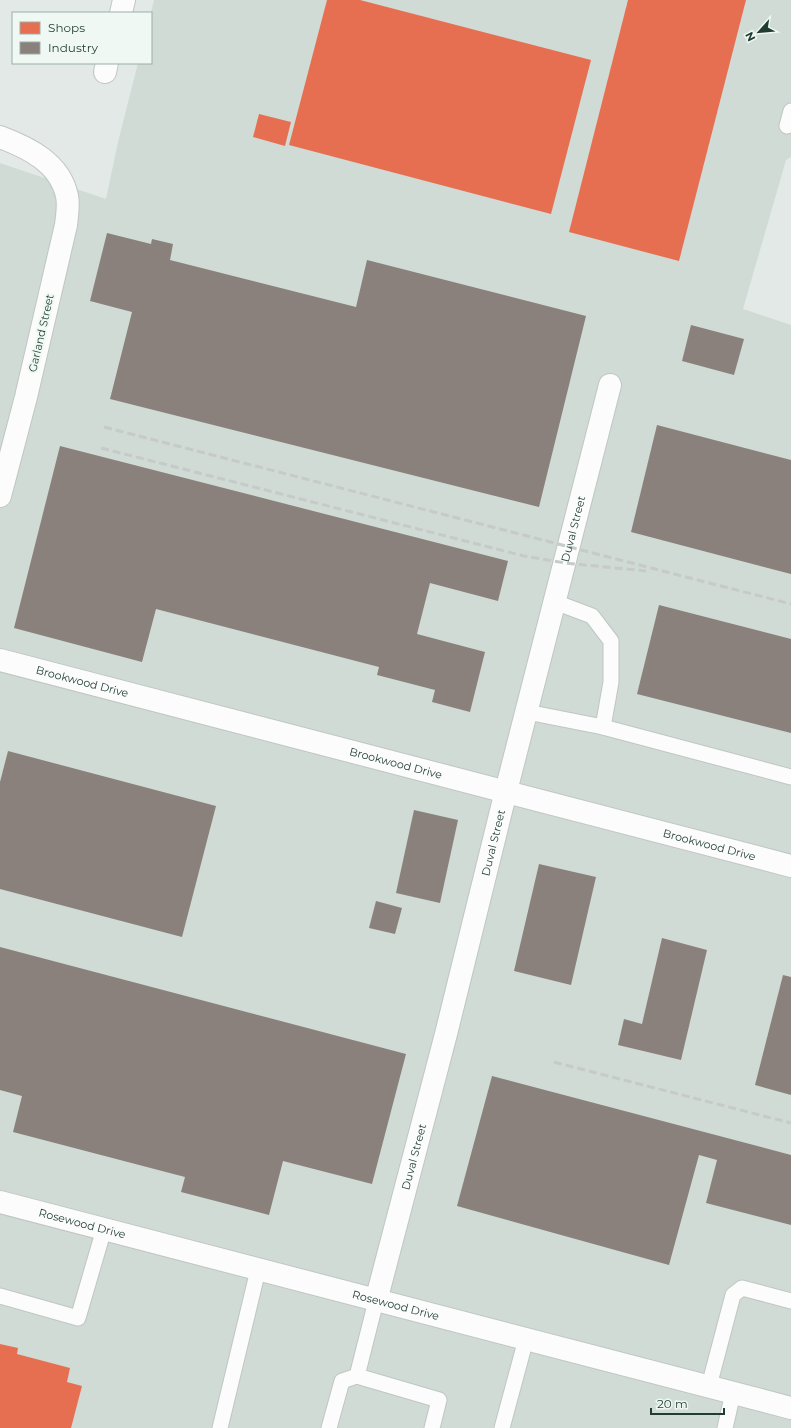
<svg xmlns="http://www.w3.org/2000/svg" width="791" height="1428" viewBox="0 0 791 1428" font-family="Montserrat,sans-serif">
<rect width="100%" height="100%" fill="#e3e9e6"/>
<polygon fill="#d0dbd5" points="154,0 791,0 791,157 786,160 743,309 791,325 791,1428 0,1428 0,163 106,199 118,142 138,63 151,63 151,13"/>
<g fill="#e76f51">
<polygon points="327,0 360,0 591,60 551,214 289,145"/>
<polygon points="628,0 746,0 679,261 569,232"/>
<polygon points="259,114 291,122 285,146 253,137"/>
<polygon points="0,1344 18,1348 17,1354 70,1368 67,1382 82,1386 71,1428 0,1428"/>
</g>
<g fill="#8a817c">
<polygon points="107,233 151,244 152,239 173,244 170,260 356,307 367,260 586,316 539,507 110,399 132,312 90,301"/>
<polygon points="691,325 744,339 734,375 682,361"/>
<polygon points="657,425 791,460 791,574 631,532"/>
<polygon points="60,446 508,561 498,601 430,583 417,634 485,652 470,712 432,702 435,690 377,675 379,667 156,609 142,662 14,628"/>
<polygon points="659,605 791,639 791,733 637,694"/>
<polygon points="8,751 216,806 182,937 0,889 0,782"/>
<polygon points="414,810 458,820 440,903 396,893"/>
<polygon points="539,864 596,877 571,985 514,971"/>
<polygon points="376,901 402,908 395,934 369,928"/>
<polygon points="662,938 707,950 681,1060 618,1045 624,1019 642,1024"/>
<polygon points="0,947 406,1054 372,1184 283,1161 269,1215 181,1192 185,1177 13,1132 22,1096 0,1090"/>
<polygon points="783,975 791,977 791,1095 755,1085"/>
<polygon points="492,1076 791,1155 791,1225 706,1203 717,1160 699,1155 669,1265 457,1206"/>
</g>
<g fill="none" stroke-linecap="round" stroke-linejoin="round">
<g stroke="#c0c6c3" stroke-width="17">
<g id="lane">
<polyline points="787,126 791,111"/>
<polyline points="555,602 592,616 611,641 611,682 603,727"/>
<polyline points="527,712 603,727 791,777"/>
<polyline points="0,1296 78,1318 104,1229"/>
<polyline points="376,1301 357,1376 439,1400 432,1428"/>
<polyline points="709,1386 733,1295 742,1288 791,1301"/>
<polyline points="220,1428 258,1270"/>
<polyline points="329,1428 342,1381 357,1376"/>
<polyline points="502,1428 526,1339"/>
<polyline points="725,1428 733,1393"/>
</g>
</g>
<g stroke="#c0c6c3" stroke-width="24">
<g id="street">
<polyline points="121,13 124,0"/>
<polyline points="105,72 107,63"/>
<path d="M0,137C29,148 60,163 67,196C69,205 67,216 66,225L26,397L0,496"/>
<path id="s1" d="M0,660L791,866"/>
<path id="s2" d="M0,1202L791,1408"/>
<path id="s3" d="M376,1301L446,1034L506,791L610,385"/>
</g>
</g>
<use href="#lane" stroke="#fbfcfb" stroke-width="15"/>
<use href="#street" stroke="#fbfcfb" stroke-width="22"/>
<g stroke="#c6cac9" stroke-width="3" stroke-dasharray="8 4" stroke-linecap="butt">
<polyline points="104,427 791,604"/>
<polyline points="101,448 524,556 565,563 646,571"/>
<polyline points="554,1062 791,1123"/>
</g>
</g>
<g text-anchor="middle" stroke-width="4" stroke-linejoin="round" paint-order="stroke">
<g font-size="11" fill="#1f3d33" stroke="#f0f8f4">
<text transform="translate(41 333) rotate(-77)" y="4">Garland Street</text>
<text dy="4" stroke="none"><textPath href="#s3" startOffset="797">Duval Street</textPath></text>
<text dy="4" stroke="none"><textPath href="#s1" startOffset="85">Brookwood Drive</textPath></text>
<text dy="4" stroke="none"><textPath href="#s1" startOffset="409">Brookwood Drive</textPath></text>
<text dy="4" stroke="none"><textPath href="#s3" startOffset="473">Duval Street</textPath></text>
<text dy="4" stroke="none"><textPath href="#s1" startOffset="733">Brookwood Drive</textPath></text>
<text dy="4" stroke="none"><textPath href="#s3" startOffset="149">Duval Street</textPath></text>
<text dy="4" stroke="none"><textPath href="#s2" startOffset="85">Rosewood Drive</textPath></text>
<text dy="4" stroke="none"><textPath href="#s2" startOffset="409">Rosewood Drive</textPath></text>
</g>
</g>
<rect x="12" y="12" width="140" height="52" fill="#f0f8f4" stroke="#9cada7"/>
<rect x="20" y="22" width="20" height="12" fill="#e76f51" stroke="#9cada7"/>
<text x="48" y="32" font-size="12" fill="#1f3d33">Shops</text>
<rect x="20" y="42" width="20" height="12" fill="#8a817c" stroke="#9cada7"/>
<text x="48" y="52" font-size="12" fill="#1f3d33">Industry</text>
<g transform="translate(759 32) rotate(243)" stroke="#f0f8f4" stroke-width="3" paint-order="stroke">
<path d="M0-3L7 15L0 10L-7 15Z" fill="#1f3d33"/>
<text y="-6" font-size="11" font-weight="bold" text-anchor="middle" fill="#1f3d33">N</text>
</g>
<path d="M651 1408v6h73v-6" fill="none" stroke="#1f3d33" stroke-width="2"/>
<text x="657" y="1408" font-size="12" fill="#1f3d33" stroke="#f0f8f4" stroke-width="3" paint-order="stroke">20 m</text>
</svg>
